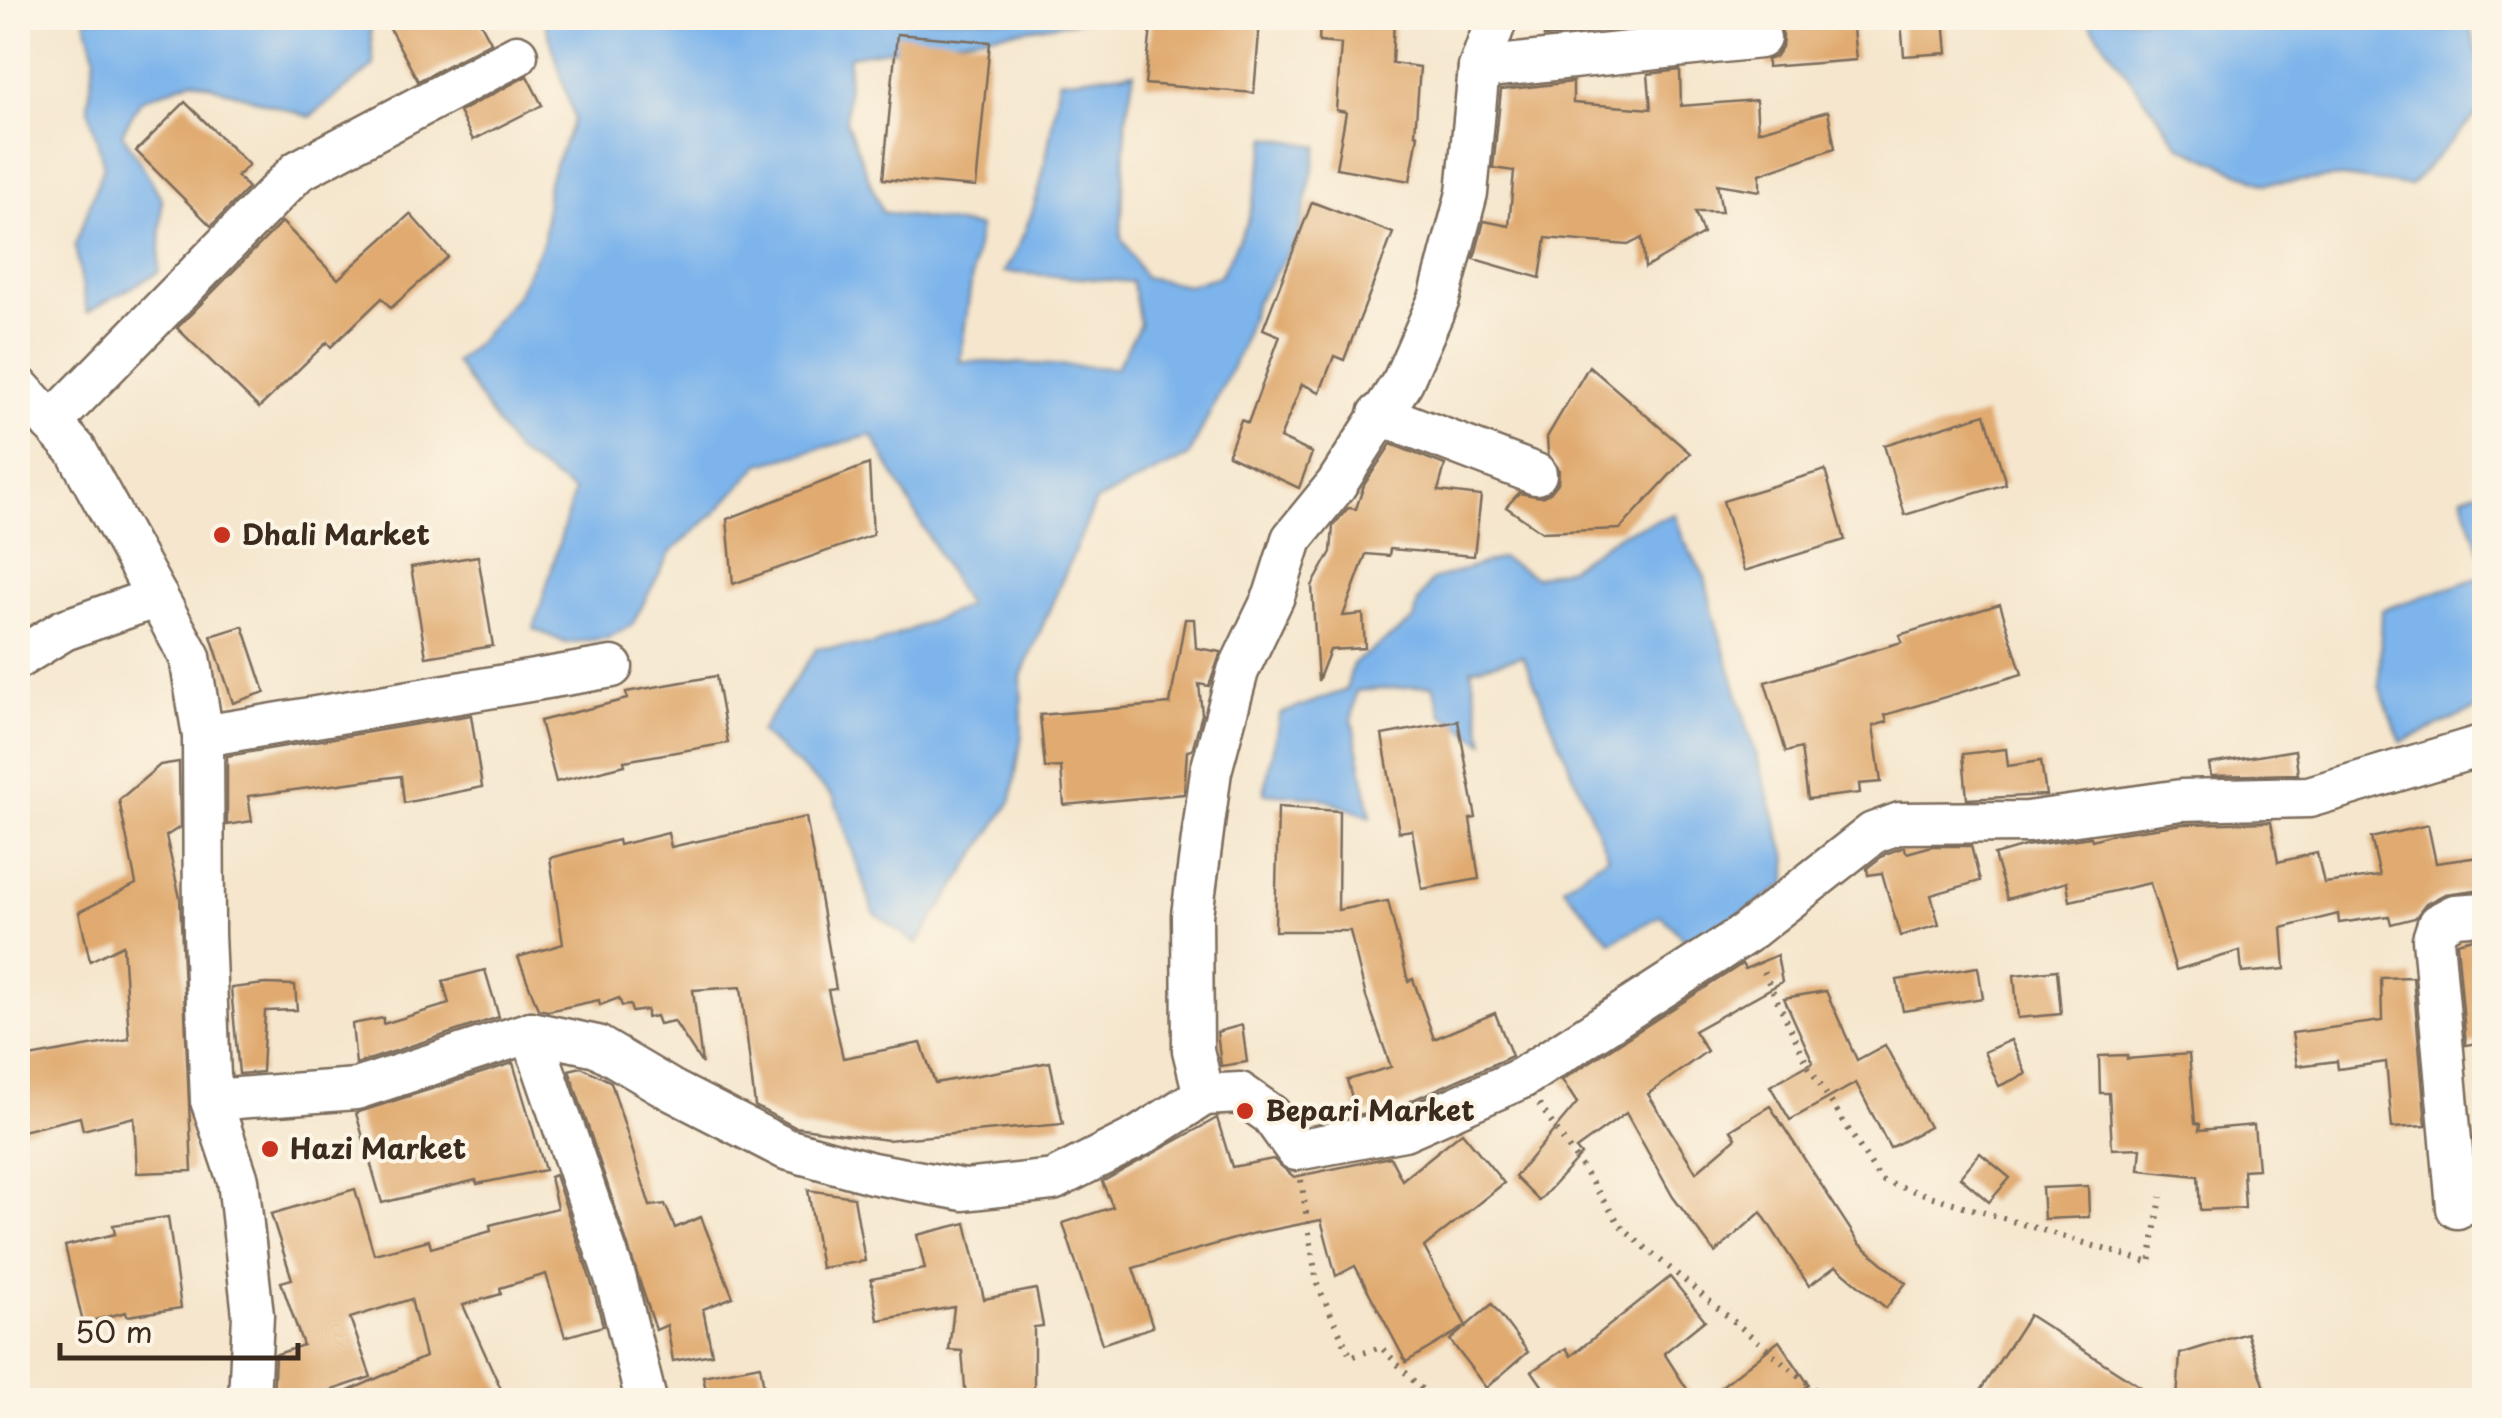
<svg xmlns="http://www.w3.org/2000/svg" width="2502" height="1418" viewBox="0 0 2502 1418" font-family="'Playpen Sans',sans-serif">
<rect width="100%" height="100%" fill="#fcf5e5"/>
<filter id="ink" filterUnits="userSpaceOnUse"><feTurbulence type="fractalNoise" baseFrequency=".01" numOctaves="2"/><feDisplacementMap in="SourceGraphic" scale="20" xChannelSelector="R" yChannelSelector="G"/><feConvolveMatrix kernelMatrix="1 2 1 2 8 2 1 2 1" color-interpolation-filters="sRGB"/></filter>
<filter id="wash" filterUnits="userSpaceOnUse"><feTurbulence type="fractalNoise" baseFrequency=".0048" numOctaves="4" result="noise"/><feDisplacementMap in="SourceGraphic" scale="40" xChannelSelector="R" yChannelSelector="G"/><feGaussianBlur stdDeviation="2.25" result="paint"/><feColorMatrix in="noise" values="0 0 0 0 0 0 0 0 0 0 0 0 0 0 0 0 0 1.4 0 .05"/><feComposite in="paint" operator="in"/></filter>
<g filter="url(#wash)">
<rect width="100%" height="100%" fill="#f5e6cd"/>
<g fill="#7bb4eb" stroke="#5b6f84" stroke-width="2.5">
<polygon points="85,18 369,18 374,66 310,117 193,80 141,100 122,133 162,199 159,272 87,312 75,245 104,166 88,106 95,56"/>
<path d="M544,18H1098L849,56L846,121L882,212L979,227L960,361L1116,368L1140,324L1132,282L1004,272C1042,211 1048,149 1059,80L1134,72L1126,119L1121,237L1144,277L1188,285L1220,276L1248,221L1268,137L1318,146L1298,238L1255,303L1240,350L1189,456L1096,501L1021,676L1022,733L1012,800L917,944L874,913L834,797L760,732L817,648L873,645L967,606L872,435L760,464L716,512L670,553L632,625L607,638L566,643L534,629L574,492L515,451L455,362L478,342L516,296L544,240L548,182L574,119Z"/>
<polygon points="2086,18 2468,18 2484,77 2484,106 2410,186 2342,177 2265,184 2180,146"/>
<polygon points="2484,489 2484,564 2462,496"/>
<polygon points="1675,514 1683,539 1705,577 1713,613 1787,857 1787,883 1692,948 1661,915 1611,942 1563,887 1608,856 1523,656 1471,669 1484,743 1442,714 1433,685 1356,691 1352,719 1371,817 1319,797 1264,793 1280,714 1346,690 1353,664 1414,620 1418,602 1432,580 1501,558 1536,577 1569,568 1622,533"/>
<polygon points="2484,576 2484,706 2401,742 2379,686 2382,610"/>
</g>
<g id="blocks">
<g fill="#e0aa6f">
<polygon points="384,18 478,18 491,42 418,81"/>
<polygon points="1152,18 1260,21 1254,93 1145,84"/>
<polygon points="1320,18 1394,18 1392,63 1420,67 1415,134 1418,135 1410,181 1336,168 1346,112 1336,110 1341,44 1319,42"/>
<polygon points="1542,18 1635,18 1636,27 1544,37"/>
<polygon points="1852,18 1856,60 1767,67 1767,60 1775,57 1782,47 1783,35 1778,23"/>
<polygon points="1944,18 1947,53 1904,56 1901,22"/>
<polygon points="897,34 990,42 976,187 883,179"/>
<polygon points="1680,70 1681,106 1756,100 1758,131 1828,111 1835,148 1760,174 1760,191 1717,184 1722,212 1695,212 1703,234 1645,268 1642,238 1628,245 1546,238 1540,278 1474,259 1484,221 1509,226 1514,171 1493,168 1501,90 1573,82 1573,103 1651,109 1648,74"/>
<polygon points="527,76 542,105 473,140 459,112"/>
<polygon points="185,102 249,165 237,176 248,188 211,226 136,151"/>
<polygon points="1312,202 1393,233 1344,360 1334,356 1320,392 1302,384 1280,438 1312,453 1299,488 1228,455 1241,420 1248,423 1280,336 1263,329"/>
<polygon points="410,214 448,257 391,308 382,298 331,347 327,342 259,408 177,328 282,222 338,279"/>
<polygon points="1589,366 1690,453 1620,529 1542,532 1506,507 1519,493 1541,497 1550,493 1558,483 1559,469 1548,454 1547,437"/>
<polygon points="1985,414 2006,484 1905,515 1884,445"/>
<polygon points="1391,444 1445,465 1438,491 1481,496 1474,556 1390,549 1389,556 1366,554 1343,616 1363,614 1365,648 1330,650 1318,681 1312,586 1331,552 1333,526 1348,508 1356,509 1364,485"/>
<polygon points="869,464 873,535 733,584 727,519"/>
<polygon points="1825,470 1845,540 1744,571 1723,501"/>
<polygon points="478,556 493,646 426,657 411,567"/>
<polygon points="2000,604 2022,674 1885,715 1887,722 1873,726 1881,782 1859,784 1860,793 1808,799 1801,748 1786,752 1765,682 1902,642 1899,635"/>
<polygon points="1185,619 1194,619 1196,648 1221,652 1209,686 1199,684 1202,714 1192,750 1187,751 1184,794 1064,805 1061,767 1045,768 1040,715 1170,704"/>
<polygon points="243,626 265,692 233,703 211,636"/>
<polygon points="716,676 728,743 624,761 625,765 556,782 540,721 627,699 626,692"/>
<polygon points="471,715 482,787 404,803 401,776 248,796 252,821 227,825 227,756"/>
<polygon points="1458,721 1476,818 1470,819 1479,879 1422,889 1412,830 1399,832 1382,735"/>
<polygon points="2006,749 2008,766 2041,761 2046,795 1967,799 1963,754"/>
<polygon points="2295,750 2298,774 2211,776 2209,764"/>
<polygon points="179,762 180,827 166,836 180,898 192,1171 137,1173 134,1117 83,1130 80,1117 18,1132 18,1059 129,1039 123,945 90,961 79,912 136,884 119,800 160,765"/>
<polygon points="1278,807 1339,811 1338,910 1388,901 1408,981 1413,979 1434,1039 1495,1013 1512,1056 1397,1107 1357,1115 1347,1080 1391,1067 1366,997 1350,931 1275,931"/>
<polygon points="806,817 836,989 828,990 843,1058 921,1043 935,1083 1050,1062 1063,1124 887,1140 795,1127 755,1106 741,987 693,990 702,1064 674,1021 659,1024 656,1016 647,1018 647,1010 632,1012 630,1005 622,1006 619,998 600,1005 599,1000 548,1011 538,1009 518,957 563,944 550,858 618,840 619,845 668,833 671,847"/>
<polygon points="2271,822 2278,862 2317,853 2324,883 2380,876 2371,838 2428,825 2436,863 2479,857 2483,889 2445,894 2426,904 2415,918 2391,924 2389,916 2339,923 2338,914 2282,928 2285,969 2242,973 2240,951 2176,970 2150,883 2070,901 2067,882 2007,899 1994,855 2025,846 2091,837 2092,840 2113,834 2183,824"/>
<polygon points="1932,846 1971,846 1980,881 1931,895 1939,925 1900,936 1882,873 1868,875 1867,868 1885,854 1904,847 1907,853"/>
<polygon points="2477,937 2484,996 2484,1042 2466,1045 2457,942"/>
<polygon points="1777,955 1782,982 1694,1031 1707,1051 1648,1094 1696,1172 1736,1138 1731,1130 1770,1106 1859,1243 1906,1283 1886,1308 1836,1266 1809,1286 1761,1212 1715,1253 1673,1197 1626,1113 1576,1149 1581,1155 1539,1201 1515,1177 1577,1103 1562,1080 1742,964 1745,969"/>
<polygon points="1978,967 1983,998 1903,1011 1897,980"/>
<polygon points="485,970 499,1017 356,1064 352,1024 383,1018 383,1024 449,1004 443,981"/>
<polygon points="2057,970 2061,1014 2018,1018 2014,975"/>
<polygon points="2413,977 2426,1126 2392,1128 2386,1062 2338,1069 2337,1061 2297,1066 2292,1033 2382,1021 2381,978"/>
<polygon points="265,984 295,985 297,1010 265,1011 262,1072 239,1074 231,988"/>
<polygon points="1826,991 1857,1060 1885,1045 1929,1127 1890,1148 1856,1083 1790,1120 1770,1086 1813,1062 1784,998"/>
<polygon points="1242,1025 1247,1062 1221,1066 1217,1032"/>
<polygon points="2011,1040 2026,1074 1999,1086 1984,1052"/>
<polygon points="2189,1054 2195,1123 2200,1124 2199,1130 2254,1125 2258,1169 2243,1170 2245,1208 2200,1210 2198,1176 2139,1170 2141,1148 2112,1149 2109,1093 2100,1093 2099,1056 2127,1055 2127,1059"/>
<polygon points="513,1063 545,1170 477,1184 476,1180 382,1203 356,1113"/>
<polygon points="581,1067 611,1082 650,1206 665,1204 675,1228 701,1217 733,1297 703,1309 712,1354 673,1361 667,1325 656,1330 569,1070"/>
<polygon points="1217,1118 1232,1167 1273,1159 1294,1177 1390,1157 1402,1180 1462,1132 1504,1183 1424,1247 1466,1326 1406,1362 1355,1266 1336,1276 1321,1220 1251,1234 1133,1268 1153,1327 1102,1344 1063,1223 1113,1207 1102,1182"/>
<polygon points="1980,1153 2010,1178 1989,1202 1960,1177"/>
<polygon points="555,1175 593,1287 603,1326 565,1337 546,1274 500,1288 501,1294 463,1305 506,1400 328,1400 425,1357 411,1299 350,1318 371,1377 303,1400 273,1400 275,1355 303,1345 281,1282 292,1279 271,1214 355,1189 374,1254 429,1240 431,1248 491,1231 490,1225 557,1208 550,1177"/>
<polygon points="2088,1186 2089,1217 2044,1219 2042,1188"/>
<polygon points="808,1190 854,1197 865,1261 821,1268"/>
<polygon points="168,1217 181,1308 127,1316 126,1312 83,1323 65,1246 115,1234 113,1225"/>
<polygon points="966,1223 984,1299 1036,1289 1043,1326 1034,1327 1034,1396 966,1400 962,1351 949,1350 954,1307 878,1320 871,1279 925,1269 917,1235"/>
<polygon points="1670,1277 1705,1320 1664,1353 1694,1400 1552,1400 1532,1371 1566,1348 1571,1356"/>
<polygon points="1492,1304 1528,1352 1486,1388 1450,1340"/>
<polygon points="2029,1315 2161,1400 1974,1400"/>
<polygon points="2247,1333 2269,1400 2177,1400 2180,1354"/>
<polygon points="1779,1341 1809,1385 1789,1400 1704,1400"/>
<polygon points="760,1365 766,1400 708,1400 703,1376"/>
</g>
</g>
</g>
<g filter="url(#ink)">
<use href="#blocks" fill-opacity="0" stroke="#7c6c5b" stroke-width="2.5"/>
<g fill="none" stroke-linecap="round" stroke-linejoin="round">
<g stroke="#7c6c5b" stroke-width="45">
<g id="minor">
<polyline points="1479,68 1760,38"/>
<polyline points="18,386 76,450 190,657 203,736 204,934 211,1100 238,1180 253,1315 249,1400"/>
<polyline points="1379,414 1536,474"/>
<polyline points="51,423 298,171 517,55"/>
<polyline points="18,658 64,630 157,597"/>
<polyline points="203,736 612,667"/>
<polyline points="531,1032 616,1280 646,1400"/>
<polyline points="1204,1095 1240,1093 1271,1115 1296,1150 1404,1130 1522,1078 1745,934 1873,833 1900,823 2027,822 2181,800 2309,797 2484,745"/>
<polyline points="211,1100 356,1089 531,1032 597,1046 673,1091 786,1149 872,1173 964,1190 1053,1180 1140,1136 1204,1095 1193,1050 1192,915 1211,771 1238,671 1274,596 1292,539 1336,485 1403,381 1439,299 1467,193 1479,68 1497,18"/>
<polyline points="2457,1208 2433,939 2438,924 2455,915 2484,913"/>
</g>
</g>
<g stroke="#7c6c5b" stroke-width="6" stroke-dasharray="2.5 8" stroke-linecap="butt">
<polyline points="1759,962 1809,1067 1881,1181 2150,1263 2161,1197"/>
<polyline points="1539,1104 1623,1229 1828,1400"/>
<polyline points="1301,1180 1317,1284 1351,1357 1381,1347 1432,1400"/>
</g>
<use href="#minor" stroke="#fff" stroke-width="40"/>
</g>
</g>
<g fill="#c8321e" stroke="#fcf5e5" stroke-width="4">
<circle cx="222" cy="535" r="10"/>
<circle cx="1245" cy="1111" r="10"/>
<circle cx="270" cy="1149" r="10"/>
</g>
<g text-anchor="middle" stroke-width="8" stroke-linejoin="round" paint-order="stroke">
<g font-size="28" font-weight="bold" fill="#3b2a1e" stroke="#fcf5e5" text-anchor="start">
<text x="242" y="545">Dhali Market</text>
<text x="1265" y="1121">Bepari Market</text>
<text x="290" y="1159">Hazi Market</text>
</g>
</g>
<rect width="2502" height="1418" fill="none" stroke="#fcf5e5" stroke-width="60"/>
<path d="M60 1343v15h238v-15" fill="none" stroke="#3b2a1e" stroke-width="5"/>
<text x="75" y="1343" font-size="30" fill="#3b2a1e" stroke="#fcf5e5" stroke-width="8" paint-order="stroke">50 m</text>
</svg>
